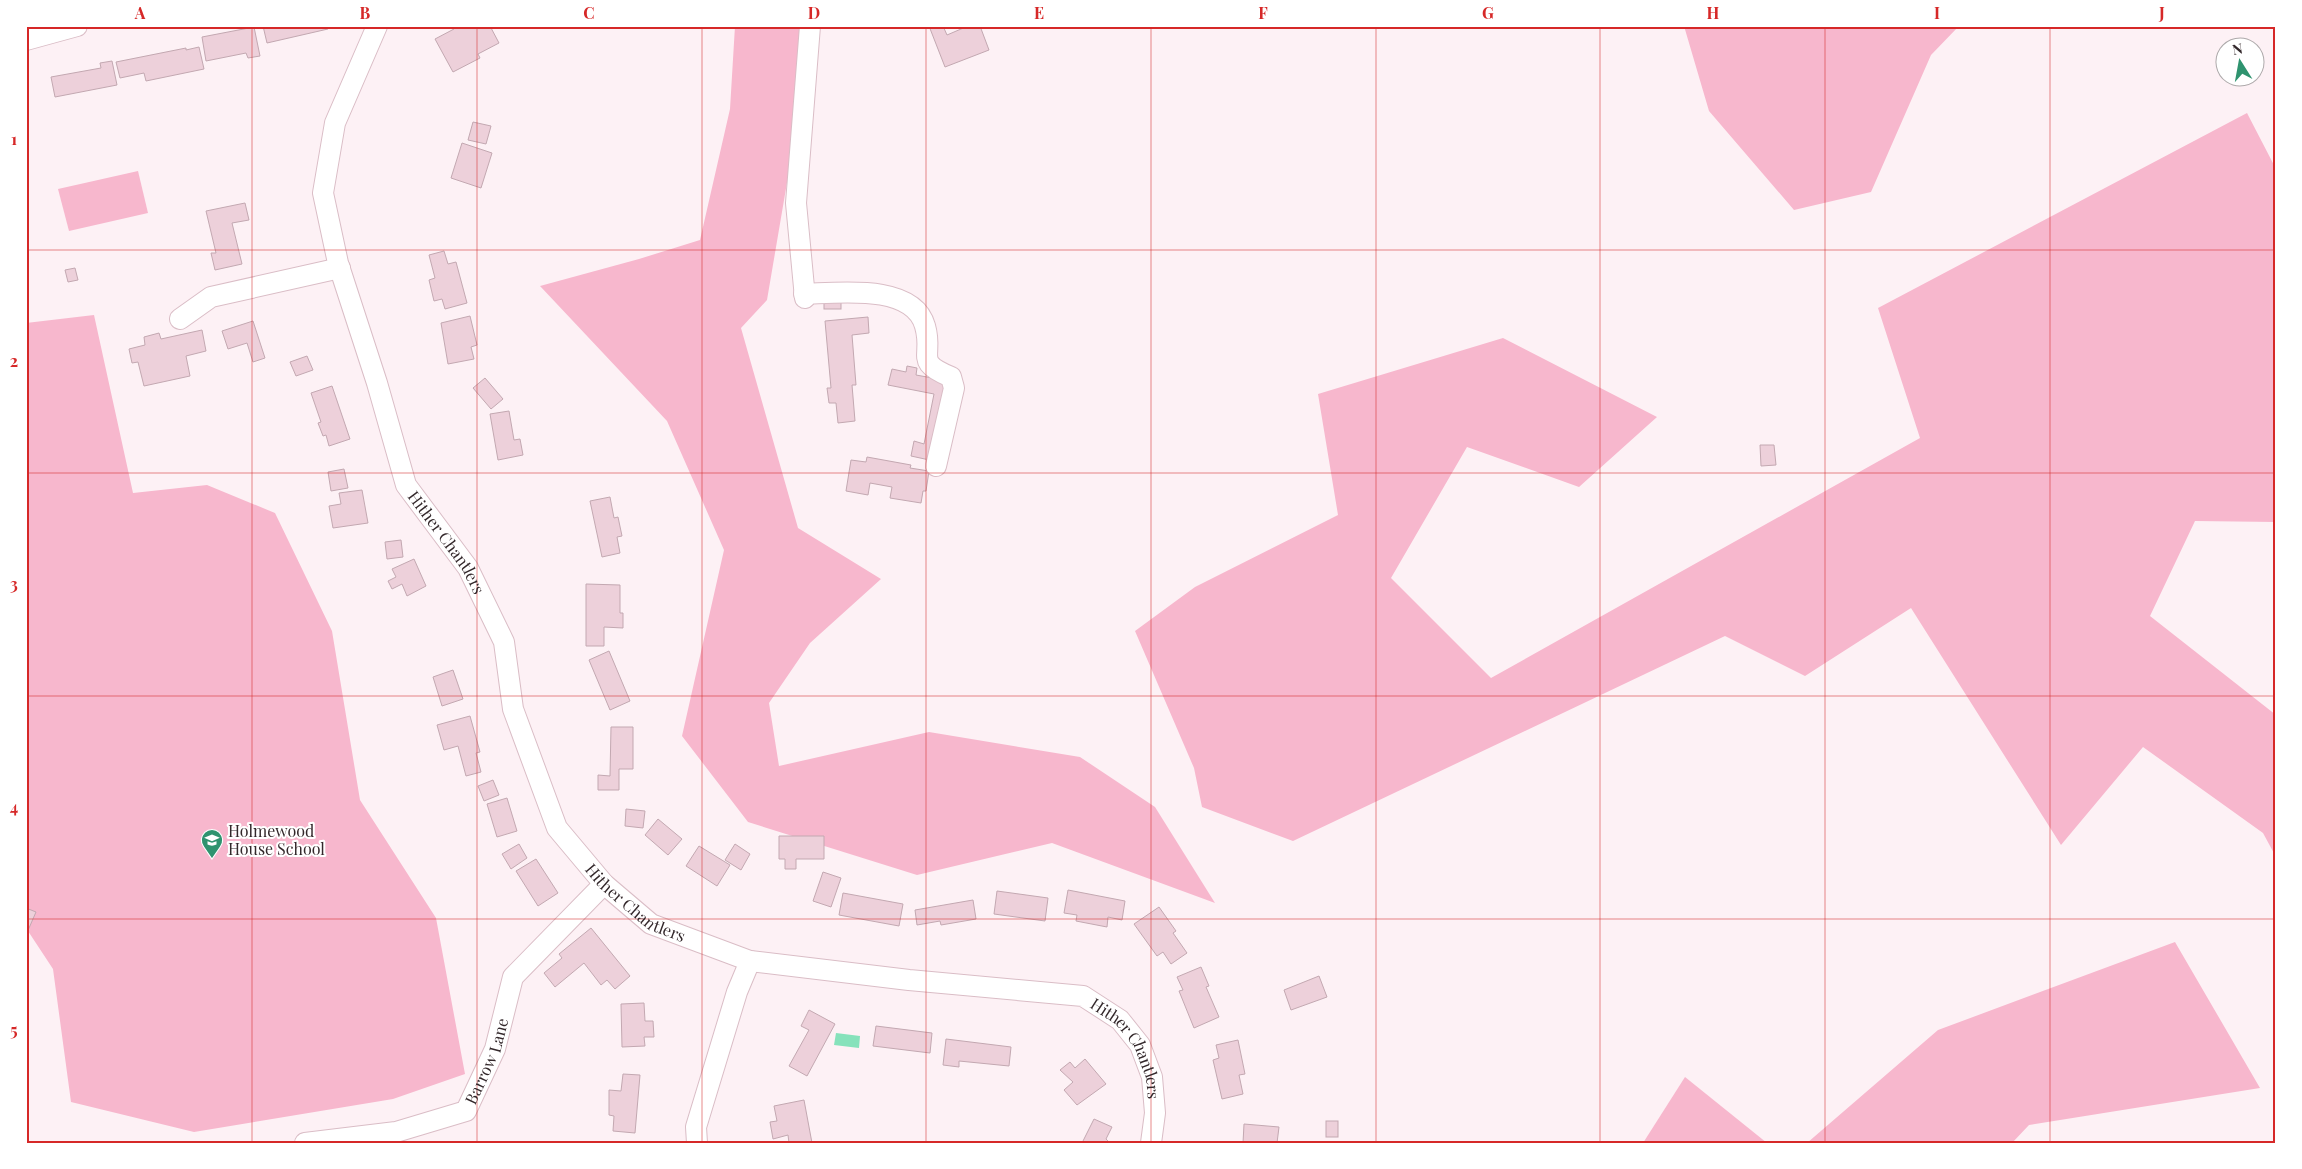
<svg xmlns="http://www.w3.org/2000/svg" width="2302" height="1169" viewBox="0 0 2302 1169" font-family="'Playfair Display',serif">
<rect width="100%" height="100%" fill="#fdf1f5"/>
<g fill="#f7b7cd">
<polygon points="735,26 804,26 806,71 767,300 741,328 798,528 881,579 810,643 769,703 779,766 929,732 1080,757 1155,807 1215,903 1052,843 917,875 748,822 682,736 724,550 667,421 540,286 639,259 700,240 730,109"/>
<polygon points="1684,26 1959,26 1931,55 1871,192 1794,210 1709,111"/>
<polygon points="2247,113 2276,169 2276,522 2195,521 2150,616 2276,715 2276,857 2263,833 2143,747 2061,845 1911,608 1805,676 1725,636 1293,841 1202,807 1194,768 1135,631 1195,587 1338,515 1318,394 1503,338 1657,417 1579,487 1467,447 1391,578 1491,678 1920,438 1878,308"/>
<polygon points="138,171 148,213 69,231 58,189"/>
<polygon points="94,315 133,493 207,485 275,513 332,631 360,800 436,918 465,1074 393,1099 194,1132 71,1102 53,969 26,928 26,323"/>
<polygon points="2175,942 2260,1088 2029,1125 2012,1143 1807,1143 1938,1030"/>
<polygon points="1685,1077 1767,1143 1643,1143"/>
</g>
<polygon fill="#86e2bb" points="836,1033 860,1036 859,1048 834,1045"/>
<g fill="#edd0da" stroke="#c3a8b1">
<polygon points="263,26 328,26 328,29 267,43"/>
<polygon points="490,26 499,43 478,54 480,58 453,72 435,39 454,29 454,26"/>
<polygon points="929,26 943,26 947,35 968,26 980,26 989,50 945,67"/>
<polygon points="254,27 260,56 248,58 246,53 206,61 202,37"/>
<polygon points="199,47 204,69 146,81 144,73 120,78 116,62 186,48 186,50"/>
<polygon points="112,61 117,85 55,97 51,77 101,68 100,63"/>
<polygon points="473,122 491,126 486,144 468,140"/>
<polygon points="462,143 492,153 481,188 451,178"/>
<polygon points="245,203 249,220 232,223 242,264 215,270 211,253 216,253 206,211"/>
<polygon points="444,251 448,264 456,262 467,303 445,309 442,299 434,301 429,280 435,278 429,255"/>
<polygon points="75,268 78,280 68,282 65,270"/>
<rect x="824" y="299" width="17" height="10"/>
<polygon points="470,316 477,345 471,347 474,359 448,364 441,323"/>
<polygon points="868,317 869,333 852,335 856,385 852,385 855,421 838,423 836,403 829,403 827,388 831,388 825,321"/>
<polygon points="253,321 265,358 253,362 247,343 228,349 222,331"/>
<polygon points="202,330 206,351 186,356 190,376 144,386 138,362 132,363 129,349 145,345 144,337 159,333 161,339"/>
<polygon points="307,356 313,370 296,376 290,362"/>
<polygon points="907,366 917,368 916,375 949,381 934,461 911,456 914,441 924,444 934,394 888,385 892,369 906,372"/>
<polygon points="485,378 503,399 491,409 473,388"/>
<polygon points="332,386 350,439 329,446 326,435 323,436 318,423 321,422 311,393"/>
<polygon points="509,411 514,440 520,439 523,455 498,460 490,414"/>
<polygon points="1760,445 1774,445 1776,465 1761,466"/>
<polygon points="867,457 911,465 910,468 929,471 926,491 923,491 921,503 890,498 892,487 870,483 868,495 846,491 851,460 866,462"/>
<polygon points="344,469 348,488 331,491 328,472"/>
<polygon points="362,490 368,523 333,528 329,506 341,504 339,493"/>
<polygon points="610,497 614,518 618,517 622,536 617,537 620,553 602,557 590,501"/>
<polygon points="401,540 403,557 387,559 385,542"/>
<polygon points="414,559 426,586 407,596 402,584 392,589 388,581 396,577 392,569"/>
<polygon points="586,584 620,585 620,613 623,613 623,628 604,627 604,646 586,646"/>
<polygon points="609,651 630,701 610,710 589,660"/>
<polygon points="453,670 463,699 442,706 433,677"/>
<polygon points="470,716 480,752 476,753 481,772 466,776 458,746 444,750 437,725"/>
<polygon points="611,727 633,727 633,769 619,769 619,790 598,790 598,775 610,776"/>
<polygon points="493,780 499,795 484,801 478,786"/>
<polygon points="507,798 517,831 497,837 487,804"/>
<polygon points="626,809 645,811 643,828 625,826"/>
<polygon points="658,819 682,839 668,855 645,835"/>
<polygon points="779,836 824,836 824,859 796,859 796,869 785,869 785,859 779,859"/>
<polygon points="519,844 527,858 511,869 502,854"/>
<polygon points="735,844 750,854 741,870 725,860"/>
<polygon points="699,846 730,865 717,886 686,866"/>
<polygon points="536,859 558,893 538,906 516,871"/>
<polygon points="823,872 841,878 831,907 813,901"/>
<polygon points="1068,890 1125,901 1122,920 1108,917 1107,927 1076,921 1077,915 1064,913"/>
<polygon points="997,891 1048,898 1045,921 994,914"/>
<polygon points="843,893 903,904 899,926 839,915"/>
<polygon points="973,900 976,919 941,925 940,921 917,925 915,910"/>
<polygon points="1159,907 1176,931 1173,933 1187,953 1171,964 1163,952 1157,956 1134,924"/>
<polygon points="26,908 36,912 26,935"/>
<polygon points="591,928 630,976 615,989 607,980 601,985 584,963 555,987 544,973 562,958 559,954"/>
<polygon points="1201,967 1209,986 1206,987 1219,1017 1194,1028 1179,991 1183,990 1177,977"/>
<polygon points="1319,976 1327,997 1291,1010 1284,990"/>
<polygon points="644,1003 645,1021 653,1021 654,1037 644,1037 645,1046 622,1047 621,1004"/>
<polygon points="809,1010 835,1024 807,1076 789,1066 809,1030 801,1026"/>
<polygon points="876,1026 932,1033 930,1053 873,1046"/>
<polygon points="946,1039 1011,1047 1009,1066 959,1061 959,1067 943,1065"/>
<polygon points="1238,1040 1245,1074 1239,1075 1243,1094 1222,1099 1213,1060 1219,1058 1216,1045"/>
<polygon points="1085,1059 1106,1084 1077,1105 1064,1090 1073,1082 1060,1070 1070,1062 1075,1068"/>
<polygon points="623,1074 640,1075 635,1133 613,1131 614,1116 609,1115 609,1090 621,1091"/>
<polygon points="804,1100 812,1143 789,1143 788,1135 773,1139 770,1122 777,1121 774,1106"/>
<polygon points="1094,1119 1112,1127 1106,1139 1110,1143 1082,1143"/>
<rect x="1326" y="1121" width="12" height="16"/>
<polygon points="1244,1124 1279,1127 1277,1143 1243,1143"/>
</g>
<g fill="none" stroke-linecap="round" stroke-linejoin="round">
<g stroke="#dabdc6" stroke-width="22">
<g id="minor">
<path id="s1" d="M377,26L335,123L323,193L338,263L377,383L406,485L468,568L504,642L513,709L557,828L604,884L651,924L750,961L909,980L1083,996L1120,1020L1140,1045L1152,1077L1155,1113L1151,1143"/>
<polyline points="26,40 77,26"/>
<path d="M804,294C838,293 913,283 925,326C934,357 913,361 951,377L954,388L936,466"/>
<polyline points="805,298 796,203 810,26"/>
<polyline points="180,319 211,297 340,268"/>
<path id="s2" d="M305,1143L396,1132L466,1111L495,1049L513,977L604,884"/>
<polyline points="697,1143 696,1127 737,992 750,961"/>
</g>
</g>
<use href="#minor" stroke="#fff" stroke-width="20"/>
</g>
<path fill="none" stroke="#d62828" stroke-width="1" stroke-opacity="0.55" d="M252,26V1143M477,26V1143M702,26V1143M926,26V1143M1151,26V1143M1376,26V1143M1600,26V1143M1825,26V1143M2050,26V1143M26,250H2276M26,473H2276M26,696H2276M26,919H2276"/>
<defs>
<g id="school-pin" transform="scale(1.125)"><path d="M0 17L-7.5 6A9.5 9.5 0 1 1 7.5 6Z" fill="#2f936f" stroke="#fff"/><path d="M0-5L7-2L0 1L-7-2ZM-4 1L0 2.5L4 1V4Q0 6-4 4Z" fill="#fff"/></g>
</defs>
<g fill-rule="evenodd">
<use href="#school-pin" x="212" y="840"/>
</g>
<g text-anchor="middle" stroke-width="4" stroke-linejoin="round" paint-order="stroke">
<g font-size="16" fill="#33282b" stroke="#fff">
<text dy="6" stroke="none"><textPath href="#s1" startOffset="551">Hither Chantlers</textPath></text>
<text dy="6" stroke="none"><textPath href="#s1" startOffset="971">Hither Chantlers</textPath></text>
<text dy="6" stroke="none"><textPath href="#s1" startOffset="1508">Hither Chantlers</textPath></text>
<text dy="6" stroke="none"><textPath href="#s2" startOffset="219">Barrow Lane</textPath></text>
</g>
<g font-size="16" fill="#33282b" stroke="#fff" text-anchor="start">
<text x="228" y="837">Holmewood<tspan x="228" dy="18">House School</tspan></text>
</g>
</g>
<rect width="2302" height="1169" fill="none" stroke="#ffffff" stroke-width="55"/>
<g transform="translate(2240 62) rotate(349)"><circle r="24" fill="#ffffff" stroke="#ada9aa"/>
<path d="M0-4L9 19L0 12L-9 19Z" fill="#2f936f"/>
<text y="-8" font-size="14" font-weight="bold" text-anchor="middle" fill="#33282b">N</text>
</g>
<rect x="28" y="28" width="2246" height="1114" fill="none" stroke="#d62828" stroke-width="2"/>
<g font-size="16" text-anchor="middle" font-weight="bold" fill="#d62828">
<text x="140" y="19">A</text>
<text x="365" y="19">B</text>
<text x="589" y="19">C</text>
<text x="814" y="19">D</text>
<text x="1039" y="19">E</text>
<text x="1263" y="19">F</text>
<text x="1488" y="19">G</text>
<text x="1713" y="19">H</text>
<text x="1937" y="19">I</text>
<text x="2162" y="19">J</text>
<text x="14" y="145">1</text>
<text x="14" y="367">2</text>
<text x="14" y="590">3</text>
<text x="14" y="813">4</text>
<text x="14" y="1036">5</text>
</g>
</svg>
